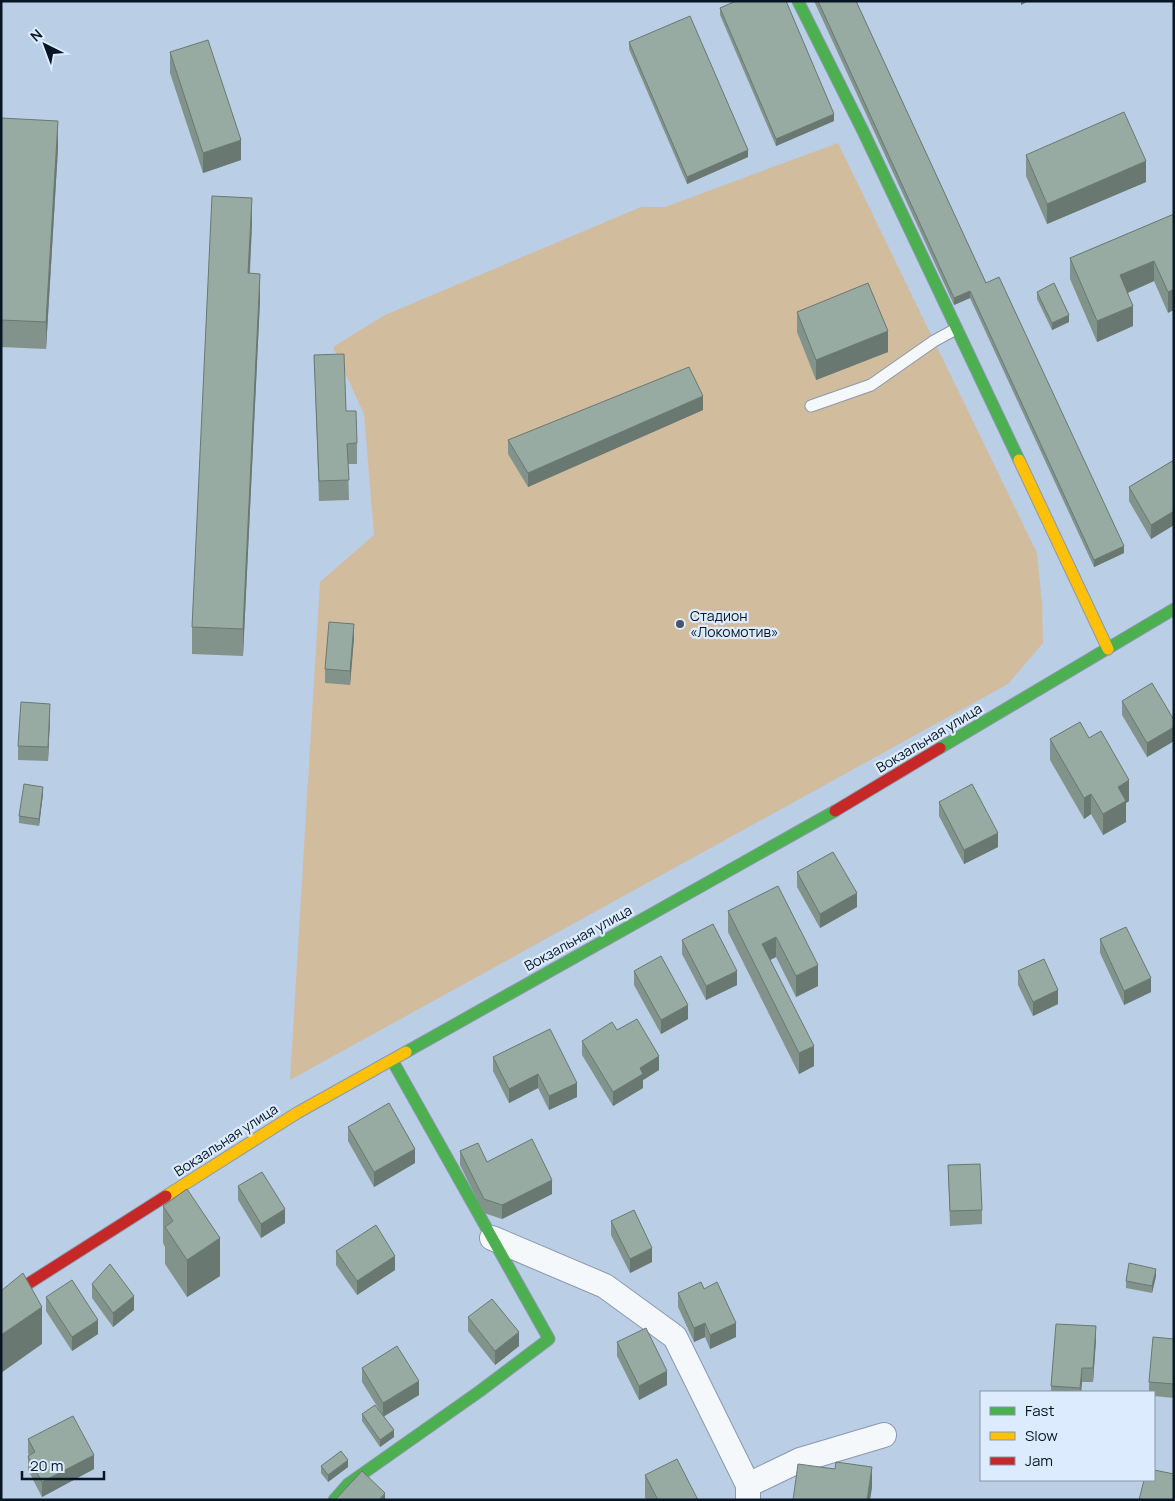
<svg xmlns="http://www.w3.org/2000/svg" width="1175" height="1501" viewBox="0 0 1175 1501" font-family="Manrope,sans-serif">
<rect width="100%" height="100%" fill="#bacee6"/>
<polygon fill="#d2bc9e" points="838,143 1037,553 1042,604 1043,643 1008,684 290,1080 320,582 374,535 364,414 333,347 385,315 641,207 665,207"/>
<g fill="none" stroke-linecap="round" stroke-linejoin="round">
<g stroke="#8a99ac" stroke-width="13">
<polyline id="lane" points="811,406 871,385 934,341 956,329"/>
</g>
<g stroke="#8a99ac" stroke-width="26">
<g id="street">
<polyline points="492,1238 605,1286 675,1337 748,1485"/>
<polyline points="748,1500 748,1485 800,1460 884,1435"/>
</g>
</g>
<g stroke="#8a99ac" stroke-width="13">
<g id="fast">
<polyline points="798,1 863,131 1019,460"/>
<polyline points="940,748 1174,609"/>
<polyline points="406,1052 835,811"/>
<polyline points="334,1500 348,1484 480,1391 549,1339 392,1060"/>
</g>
</g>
<g stroke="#8a99ac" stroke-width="13">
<g id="slow">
<polyline points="1019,460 1108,649"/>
<polyline points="166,1196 297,1113 406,1052"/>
</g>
</g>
<g stroke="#8a99ac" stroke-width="13">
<g id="jam">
<polyline points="835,811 940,748"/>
<polyline points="1,1301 166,1196"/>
</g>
</g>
<use href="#lane" stroke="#f5f8fb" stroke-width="11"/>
<use href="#street" stroke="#f5f8fb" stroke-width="24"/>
<use href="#fast" stroke="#4caf50" stroke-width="11"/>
<use href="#slow" stroke="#ffc107" stroke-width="11"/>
<use href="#jam" stroke="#c62828" stroke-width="11"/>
</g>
<g fill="#82938c">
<polygon points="814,1 856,1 986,283 1124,553 1094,567 970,298 954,305"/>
<polygon points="720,8 834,121 776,146 720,15"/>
<polygon points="629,42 748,157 687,184 629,49"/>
<polygon points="170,52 241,160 203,173 170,73"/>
<polygon points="1,118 58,148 46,349 1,347"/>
<polygon points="1026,155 1146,182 1047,224 1026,176"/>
<polygon points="1174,214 1168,313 1154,281 1128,293 1133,326 1097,342 1070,279 1070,258"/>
<polygon points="252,224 250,273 260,300 243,656 192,654 192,627"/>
<polygon points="1037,292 1069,322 1052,330 1037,299"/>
<polygon points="797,312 888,352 816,380 797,332"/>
<polygon points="314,355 346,411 357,443 357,464 348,464 349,500 319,501"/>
<polygon points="703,410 528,487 508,454 508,440"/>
<polygon points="1174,460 1174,525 1151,539 1129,501 1129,487"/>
<polygon points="354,638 350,685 325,683 325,669"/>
<polygon points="1122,701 1174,720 1174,741 1147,757 1122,715"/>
<polygon points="50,718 48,761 18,760 18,746"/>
<polygon points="1089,738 1129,801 1126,803 1126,822 1103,835 1091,814 1084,819 1050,760 1050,739"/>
<polygon points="43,794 39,826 19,823 19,816"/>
<polygon points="939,802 998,847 964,864 939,816"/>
<polygon points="797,872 857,907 820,928 797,887"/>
<polygon points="778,886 818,986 796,997 776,957 770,960 814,1066 799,1074 728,932 728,911"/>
<polygon points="1100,939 1151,992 1124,1005 1100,953"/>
<polygon points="682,940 737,985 706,1000 682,954"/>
<polygon points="634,971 688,1019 661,1034 634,985"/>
<polygon points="1018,971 1058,1004 1033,1016 1018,985"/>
<polygon points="550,1029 577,1097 549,1110 538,1088 509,1103 493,1071 493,1057"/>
<polygon points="617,1030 659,1070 643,1080 643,1088 613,1106 582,1055 582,1041"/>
<polygon points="348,1127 415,1163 374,1187 348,1141"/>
<polygon points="460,1151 487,1162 552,1194 502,1219 484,1213 460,1165"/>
<polygon points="948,1165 982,1210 982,1224 950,1226"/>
<polygon points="238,1186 285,1223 261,1238 238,1200"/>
<polygon points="163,1206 220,1276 187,1297 165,1264 165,1247 163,1243"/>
<polygon points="611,1221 652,1262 630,1273 611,1235"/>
<polygon points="336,1251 395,1270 357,1295 336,1265"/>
<polygon points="1156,1276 1152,1293 1126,1288 1126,1281"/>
<polygon points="92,1284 134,1310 113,1327 92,1298"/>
<polygon points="704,1289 736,1337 710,1349 705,1337 694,1342 678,1307 678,1293"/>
<polygon points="46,1297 98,1334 72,1351 46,1311"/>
<polygon points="468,1317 519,1346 495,1365 468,1331"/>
<polygon points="1174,1339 1174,1398 1154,1396 1154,1392 1149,1392 1149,1382"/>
<polygon points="1096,1340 1093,1382 1082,1382 1081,1392 1051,1392 1051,1386"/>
<polygon points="617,1342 667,1385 639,1400 617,1356"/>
<polygon points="362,1368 419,1395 384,1416 394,1437 380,1447 362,1421 362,1414 380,1411 362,1382"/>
<polygon points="28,1439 94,1469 42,1497 28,1470 28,1456 29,1455 28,1453"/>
<polygon points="321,1466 348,1467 328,1482 321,1473"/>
<polygon points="645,1475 698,1500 645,1500"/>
</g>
<g fill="#6a7872">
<polygon points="1021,1 1029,1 1021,5"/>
<polygon points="834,114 834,121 776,146 776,139"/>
<polygon points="58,121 58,148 46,349 46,322"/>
<polygon points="241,140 241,160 203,173 203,153"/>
<polygon points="748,150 748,157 687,184 687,177"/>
<polygon points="1146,161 1146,182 1047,224 1047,204"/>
<polygon points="252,198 252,224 248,300 248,273"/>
<polygon points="1154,261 1154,281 1120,296 1120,275"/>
<polygon points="260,274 260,300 243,656 243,629"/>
<polygon points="1174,289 1174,310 1168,313 1168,292"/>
<polygon points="970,291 970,298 954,305 954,298"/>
<polygon points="1133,306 1133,326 1097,342 1097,321"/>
<polygon points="1069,315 1069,322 1052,330 1052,323"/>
<polygon points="888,331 888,352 816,380 816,360"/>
<polygon points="703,396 703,410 528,487 528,473"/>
<polygon points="1174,511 1174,525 1151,539 1151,525"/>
<polygon points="1124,546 1124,553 1094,567 1094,560"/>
<polygon points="354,624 354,638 350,685 350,671"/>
<polygon points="50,704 50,718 48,761 48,747"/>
<polygon points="1174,727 1174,741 1147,757 1147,743"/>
<polygon points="1129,780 1129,801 1126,803 1126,822 1103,835 1103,814 1118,787"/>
<polygon points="43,787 43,794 39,826 39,819"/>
<polygon points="1091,794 1091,814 1084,819 1084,798"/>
<polygon points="998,833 998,847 964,864 964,850"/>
<polygon points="857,893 857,907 820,928 820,914"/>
<polygon points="776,937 776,957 762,964 762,944"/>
<polygon points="818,965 818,986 796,997 796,976"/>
<polygon points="737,971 737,985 706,1000 706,986"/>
<polygon points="1151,978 1151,992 1124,1005 1124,991"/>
<polygon points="1058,990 1058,1004 1033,1016 1033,1002"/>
<polygon points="688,1005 688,1019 661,1034 661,1020"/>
<polygon points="814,1046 814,1066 799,1074 799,1053"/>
<polygon points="659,1056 659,1070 643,1080 643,1088 613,1106 613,1092 640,1068"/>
<polygon points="538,1074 538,1088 509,1103 509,1089"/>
<polygon points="577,1083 577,1097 549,1110 549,1096"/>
<polygon points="415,1149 415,1163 374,1187 374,1172"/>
<polygon points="552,1180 552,1194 502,1219 502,1205"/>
<polygon points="285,1209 285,1223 261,1238 261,1224"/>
<polygon points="220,1238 220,1276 187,1297 187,1260"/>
<polygon points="652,1248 652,1262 630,1273 630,1259"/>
<polygon points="395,1256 395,1270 357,1295 357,1281"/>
<polygon points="1156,1269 1156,1276 1152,1293 1152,1286"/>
<polygon points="134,1296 134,1310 113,1327 113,1313"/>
<polygon points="42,1307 42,1344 1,1373 1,1335"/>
<polygon points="98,1320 98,1334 72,1351 72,1337"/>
<polygon points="705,1323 705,1337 694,1342 694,1328"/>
<polygon points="736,1323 736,1337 710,1349 710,1335"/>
<polygon points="1096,1326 1096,1340 1093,1382 1093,1368"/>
<polygon points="519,1332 519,1346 495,1365 495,1351"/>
<polygon points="1082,1368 1082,1382 1081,1392 1080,1392"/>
<polygon points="667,1371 667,1385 639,1400 639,1386"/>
<polygon points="419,1381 419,1395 383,1417 383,1403"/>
<polygon points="394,1430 394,1437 380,1447 380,1440"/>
<polygon points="94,1455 94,1469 42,1497 42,1482"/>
<polygon points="348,1460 348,1467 328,1482 328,1475"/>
<polygon points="872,1467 872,1488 870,1500 867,1500"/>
<polygon points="385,1493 385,1500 379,1500"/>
</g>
<g fill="#97aba3" stroke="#6a7872">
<polygon points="736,1 786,1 834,114 776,139 720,8"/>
<polygon points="818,1 856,1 986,283 999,277 1124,546 1094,560 970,291 954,298"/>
<polygon points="690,16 748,150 687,177 629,42"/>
<polygon points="208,40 241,140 203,153 170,52"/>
<polygon points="1124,112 1146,161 1047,204 1026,155"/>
<polygon points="1,118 58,121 46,322 1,320"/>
<polygon points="212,196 252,198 248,273 260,274 243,629 192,627"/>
<polygon points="1174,214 1174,289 1168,292 1154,261 1120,275 1133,306 1097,321 1070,258"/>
<polygon points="868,283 888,331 816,360 797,312"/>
<polygon points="1054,283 1069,315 1052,323 1037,292"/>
<polygon points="344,354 346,411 356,411 357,443 347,444 349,480 319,481 314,355"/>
<polygon points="689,367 703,396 528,473 508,440"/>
<polygon points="1174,460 1174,511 1151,525 1129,487"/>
<polygon points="329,622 354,624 350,671 325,669"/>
<polygon points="1152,683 1174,720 1174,727 1147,743 1122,701"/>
<polygon points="21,702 50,704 48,747 18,746"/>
<polygon points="1080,722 1089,738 1101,731 1129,780 1118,787 1126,801 1103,814 1091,794 1084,798 1050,739"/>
<polygon points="24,784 43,787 39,819 19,816"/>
<polygon points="972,784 998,833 964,850 939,802"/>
<polygon points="833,852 857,893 820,914 797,872"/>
<polygon points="778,886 818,965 796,976 776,937 762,944 814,1046 799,1053 728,911"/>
<polygon points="713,924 737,971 706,986 682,940"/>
<polygon points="1126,927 1151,978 1124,991 1100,939"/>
<polygon points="661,956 688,1005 661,1020 634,971"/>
<polygon points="1044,959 1058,990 1033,1002 1018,971"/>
<polygon points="637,1019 659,1056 640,1068 643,1074 613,1092 582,1041 612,1022 617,1030"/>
<polygon points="550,1029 577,1083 549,1096 538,1074 509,1089 493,1057"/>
<polygon points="389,1103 415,1149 374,1172 348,1127"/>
<polygon points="532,1139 552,1180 502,1205 484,1199 460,1151 478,1143 487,1162"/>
<polygon points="980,1164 982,1210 950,1211 948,1165"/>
<polygon points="262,1172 285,1209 261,1224 238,1186"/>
<polygon points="187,1189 220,1238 187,1260 165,1227 173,1221 163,1206"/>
<polygon points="634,1210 652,1248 630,1259 611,1221"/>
<polygon points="376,1225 395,1256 357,1281 336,1251"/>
<polygon points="1129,1263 1156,1269 1152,1286 1126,1281"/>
<polygon points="110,1264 134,1296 113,1313 92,1284"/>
<polygon points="23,1273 42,1307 1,1335 1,1291"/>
<polygon points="72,1280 98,1320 72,1337 46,1297"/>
<polygon points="701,1282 704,1289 717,1282 736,1323 710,1335 705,1323 694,1328 678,1293"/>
<polygon points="492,1299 519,1332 495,1351 468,1317"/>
<polygon points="1056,1324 1096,1326 1093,1368 1082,1368 1080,1388 1051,1386"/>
<polygon points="646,1328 667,1371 639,1386 617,1342"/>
<polygon points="1153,1337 1174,1339 1174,1384 1149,1382"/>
<polygon points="397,1346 419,1381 383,1403 362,1368"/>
<polygon points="375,1405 394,1430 380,1440 362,1414"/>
<polygon points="73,1416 94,1455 42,1482 28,1456 35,1452 28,1439"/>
<polygon points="341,1451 348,1460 328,1475 321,1466"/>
<polygon points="677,1459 698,1500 658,1500 645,1475"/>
<polygon points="836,1462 872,1467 867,1500 793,1500 798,1464 835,1469"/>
<polygon points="1154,1470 1174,1474 1174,1500 1139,1500 1144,1480 1154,1480"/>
<polygon points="362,1471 385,1493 379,1500 335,1500"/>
</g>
<circle fill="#465668" stroke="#dcebfd" stroke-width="2" cx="680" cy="624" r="5"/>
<g text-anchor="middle" stroke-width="4.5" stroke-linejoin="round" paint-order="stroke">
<g font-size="14" fill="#081524" stroke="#dcebfd" text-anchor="start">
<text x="690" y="621">Стадион<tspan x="690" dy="16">«Локомотив»</tspan></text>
</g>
<g font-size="14" fill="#081524" stroke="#dcebfd">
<text transform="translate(929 738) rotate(-31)" y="5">Вокзальная улица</text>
<text transform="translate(578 938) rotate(-29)" y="5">Вокзальная улица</text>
<text transform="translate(226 1140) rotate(-33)" y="5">Вокзальная улица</text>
</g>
</g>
<rect width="1175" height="1501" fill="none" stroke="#081524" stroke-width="5"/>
<rect x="980" y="1391" width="175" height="90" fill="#dcebfd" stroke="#8795a6"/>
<rect x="990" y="1407" width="25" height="8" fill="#4caf50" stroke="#8795a6"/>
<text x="1025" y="1416" font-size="15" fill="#081524">Fast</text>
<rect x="990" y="1432" width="25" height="8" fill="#ffc107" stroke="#8795a6"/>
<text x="1025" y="1441" font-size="15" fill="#081524">Slow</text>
<rect x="990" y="1457" width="25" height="8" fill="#c62828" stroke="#8795a6"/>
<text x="1025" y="1466" font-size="15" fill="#081524">Jam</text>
<g transform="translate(45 45) rotate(318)" stroke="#dcebfd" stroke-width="4" paint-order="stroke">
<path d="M0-4L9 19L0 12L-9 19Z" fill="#081524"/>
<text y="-8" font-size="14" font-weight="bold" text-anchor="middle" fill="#081524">N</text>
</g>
<path d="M22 1471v8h82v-8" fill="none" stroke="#081524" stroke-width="2.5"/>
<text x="30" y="1471" font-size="15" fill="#081524" stroke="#dcebfd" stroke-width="4" paint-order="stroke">20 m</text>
</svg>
